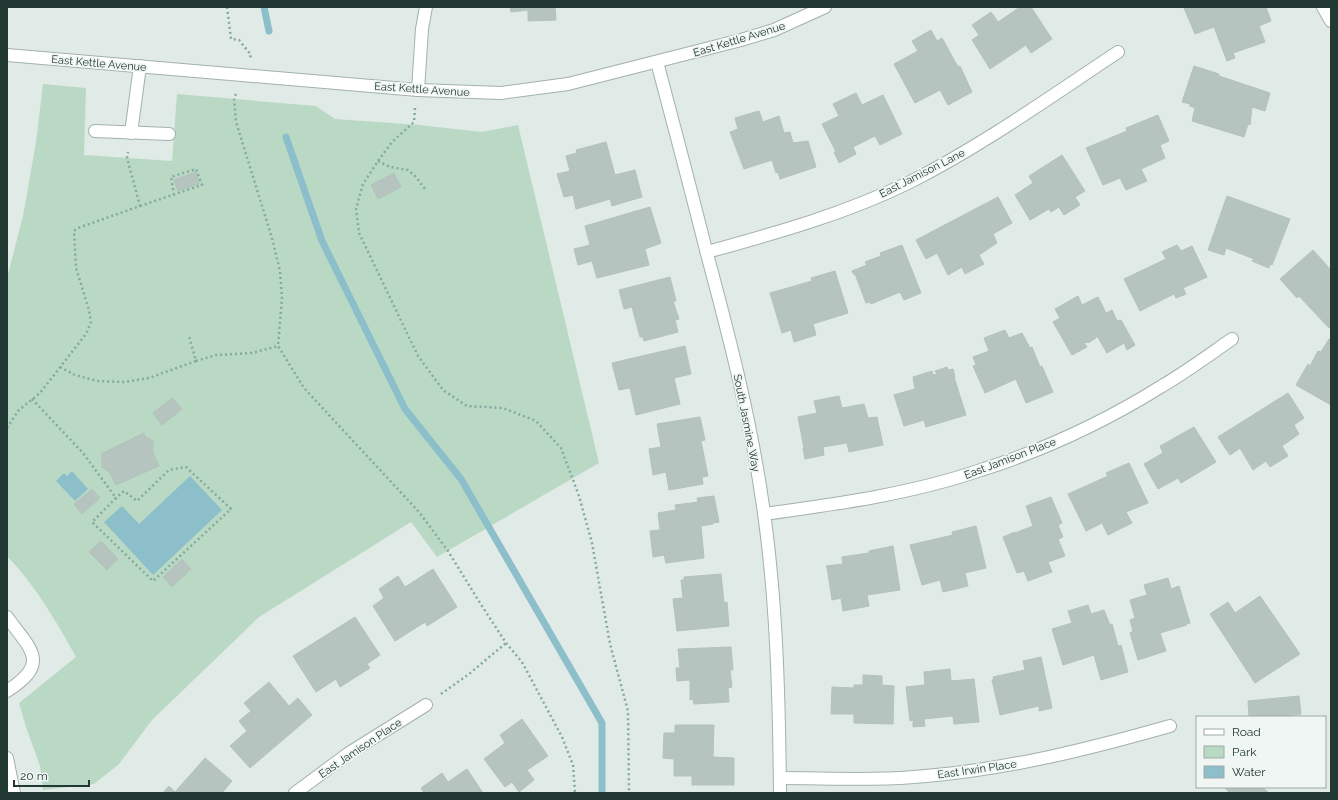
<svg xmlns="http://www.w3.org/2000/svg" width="1338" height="800" viewBox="0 0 1338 800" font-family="Raleway,sans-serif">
<rect width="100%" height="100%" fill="#e0eae6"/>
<path fill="#bad9c4" d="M43,84L86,88L84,155L172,161L177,94L316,106L335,119L419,125L482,132L518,125L599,463L437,557L411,522L259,617L152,720L119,764L94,784L43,790L40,766L26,727L19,703L76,657C56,621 36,586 7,556V278L23,216L36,142Z"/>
<g fill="#8cbfca">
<polygon points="72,471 88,489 75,501 56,481 64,473 67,476"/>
<polygon points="190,476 222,510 153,575 104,522 122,506 139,524"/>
</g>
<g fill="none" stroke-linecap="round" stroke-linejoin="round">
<g stroke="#8cbfca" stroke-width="7">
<polyline points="264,7 269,31"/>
<polyline points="286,137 322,241 405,409 461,479 602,723 602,793"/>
</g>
</g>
<g fill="#b6c4bf" stroke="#b3c2bc">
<polygon points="510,7 555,7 556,20 528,21 528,10 511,12"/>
<polygon points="1020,7 1031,7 1052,39 1031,53 1026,45 990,69 972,40 979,35 972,25 991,12 998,22"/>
<polygon points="1186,7 1266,7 1271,21 1259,26 1265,42 1233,53 1235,58 1227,61 1214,27 1195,34 1184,8"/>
<polygon points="931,30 937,41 942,38 958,67 960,66 972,92 948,105 940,90 915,103 894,64 918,51 912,41"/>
<polygon points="1194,66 1219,74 1219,76 1270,93 1265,111 1252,107 1250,125 1248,124 1244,137 1192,121 1195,108 1190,106 1190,104 1182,102"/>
<polygon points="856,93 862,105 883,95 902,134 880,145 875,136 853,147 856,154 839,163 834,152 836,152 822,124 839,116 833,104"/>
<polygon points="759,111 763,122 779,116 784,133 790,132 793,143 808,141 816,167 780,179 778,172 776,173 772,160 744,169 730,132 738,129 735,118"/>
<polygon points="1158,115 1169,141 1160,145 1165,158 1141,169 1147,181 1126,190 1120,178 1103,185 1086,148 1127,131 1126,128"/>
<polygon points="606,142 615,175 635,170 642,197 612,206 610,199 576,209 573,195 564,197 557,174 570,171 566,156 577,153 576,150"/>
<polygon points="1062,155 1085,191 1075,197 1080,205 1064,215 1059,207 1051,212 1049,209 1030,220 1015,195 1033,183 1029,176"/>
<polygon points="196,172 199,184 178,191 174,180"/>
<polygon points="394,173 401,187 378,199 371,185"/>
<polygon points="1227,196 1290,219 1272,265 1270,264 1269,268 1252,261 1254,259 1226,248 1224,255 1208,250"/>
<polygon points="998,197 1012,223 993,234 997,243 979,255 984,264 965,274 962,267 948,275 937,253 926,259 916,240"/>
<polygon points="650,207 661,243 645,249 649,265 597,278 592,261 578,265 574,249 590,245 585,226"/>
<polygon points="902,245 921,293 904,300 900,292 871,304 870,302 866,303 855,274 854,275 852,271 867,265 865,262 881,256 880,253"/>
<polygon points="1177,245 1181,251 1192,246 1207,277 1183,288 1186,294 1176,298 1174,294 1140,311 1124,279 1166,259 1162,252"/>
<polygon points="1313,250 1331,270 1331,326 1329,328 1299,296 1297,298 1280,279"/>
<polygon points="835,271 848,313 813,324 816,335 794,342 791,330 782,333 770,293 812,281 811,278"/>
<polygon points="670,277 676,301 673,301 679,319 675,320 678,332 644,341 643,337 640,337 632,307 624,309 619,290"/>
<polygon points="1078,296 1082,305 1098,297 1106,313 1112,310 1117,321 1121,320 1135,345 1127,350 1124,343 1107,353 1097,336 1096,337 1096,338 1088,343 1087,342 1084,343 1087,347 1072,355 1053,322 1060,318 1055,309"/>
<polygon points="1005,330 1009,338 1022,333 1030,348 1032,347 1040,367 1042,366 1053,392 1026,403 1016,379 985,393 973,366 976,365 973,357 989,351 984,338"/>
<polygon points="1329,339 1331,340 1331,405 1296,385 1308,364 1310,366 1318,351 1321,352"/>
<polygon points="685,346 691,374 674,378 680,404 636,415 630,388 619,390 612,363"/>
<polygon points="947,367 948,370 953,369 955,377 954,377 966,415 926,427 924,420 904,426 894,395 915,389 913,377 932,371 933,375 937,374 935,371"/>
<polygon points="1288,393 1304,418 1294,425 1299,434 1282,446 1288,456 1270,467 1266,461 1253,470 1240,448 1230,455 1218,437"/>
<polygon points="839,396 842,408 864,404 868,418 877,417 883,445 849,452 847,443 823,447 824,455 805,459 803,448 804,448 798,417 817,413 814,401"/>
<polygon points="172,398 182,409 162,425 153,413"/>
<polygon points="700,417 705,440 701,441 708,476 702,477 703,484 669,490 666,472 653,475 649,449 661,447 657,424"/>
<polygon points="1194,427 1216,462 1181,483 1178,478 1158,489 1144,464 1163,453 1160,446"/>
<polygon points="144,433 145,436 153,441 153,453 159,466 116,485 110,473 102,467 102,457 101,454"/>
<polygon points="1129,463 1148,503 1126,512 1132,523 1108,535 1102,523 1086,531 1068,494 1108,476 1106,473"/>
<polygon points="92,489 100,498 82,514 74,504"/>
<polygon points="714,496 719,522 713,523 713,524 701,526 704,558 666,563 664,555 653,557 650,531 660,530 658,513 676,510 675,505 698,502 697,498"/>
<polygon points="1051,497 1062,523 1058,525 1063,537 1058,539 1065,556 1048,562 1052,572 1028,581 1024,571 1017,573 1003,537 1015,532 1015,533 1033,526 1026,506"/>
<polygon points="976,526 986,568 965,573 968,586 943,592 940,580 922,585 910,545 953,535 952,532"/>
<polygon points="101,541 118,559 107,570 89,552"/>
<polygon points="893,546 900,590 867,595 869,606 843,611 841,598 832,600 827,567 826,566 843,564 842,557 869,553 869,551"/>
<polygon points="182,559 191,569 172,587 163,577"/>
<polygon points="433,569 457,607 427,626 425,622 395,641 373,606 384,598 379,589 398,576 405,587"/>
<polygon points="721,574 724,603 727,602 729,626 677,631 673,599 683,598 681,580 684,580 684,577"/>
<polygon points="1168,578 1171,589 1179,586 1190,623 1186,624 1187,625 1160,633 1166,651 1138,660 1130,633 1133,631 1130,620 1135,618 1130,600 1147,595 1144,585"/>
<polygon points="1260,596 1300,654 1255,683 1210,614 1228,602 1235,613"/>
<polygon points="1088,605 1091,614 1104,610 1110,625 1112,624 1118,646 1121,645 1128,672 1101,680 1094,655 1063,665 1052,629 1072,623 1068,611"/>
<polygon points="355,617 380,655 367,664 370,668 340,687 336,679 316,692 293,656"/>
<polygon points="731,647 733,670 730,670 732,687 728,688 729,702 694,704 693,699 690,700 690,680 677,681 676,668 680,668 678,649"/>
<polygon points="1041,657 1052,708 1039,711 1039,706 1000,715 992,680 994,679 993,677 1025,670 1023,661"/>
<polygon points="950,669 951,681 974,679 979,722 954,724 953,716 924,719 925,726 913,727 913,720 910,721 906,687 925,685 924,672"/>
<polygon points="863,675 882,676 882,685 894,686 893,724 854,723 854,714 831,714 832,687 854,688 854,685 863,685"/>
<polygon points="269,682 289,706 298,698 312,715 250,768 230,746 247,731 239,721 251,711 244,703"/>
<polygon points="1299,696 1301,714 1293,715 1293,717 1249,717 1248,701"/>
<polygon points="522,719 548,756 527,770 534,780 519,792 512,782 505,787 484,759 505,743 500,735"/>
<polygon points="675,725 714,725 713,757 734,758 734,785 692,785 692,776 674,776 674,759 663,758 664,733 675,733"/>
<polygon points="205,758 232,781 222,793 163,793 169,786 175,792"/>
<polygon points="467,769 483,793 424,793 421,788 442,773 448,782"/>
<polygon points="1224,787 1262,787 1269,793 1230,793"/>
</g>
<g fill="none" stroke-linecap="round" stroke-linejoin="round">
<g stroke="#a3b1ad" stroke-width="14">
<g id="lane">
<polyline points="95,131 169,134"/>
<polyline points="131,133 140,66"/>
<path d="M7,617C31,650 51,663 7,691"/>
</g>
</g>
<g stroke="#a3b1ad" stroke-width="14">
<g id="street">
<polyline points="1323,7 1331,21"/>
<polyline points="7,55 418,90 501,93 568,84 741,40 774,30 825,7"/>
<path d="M657,62C674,126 691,190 707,254C730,339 752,425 764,513C777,606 779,699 780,793"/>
<polyline points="418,90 422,29 426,7"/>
<path d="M707,252C776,233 845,214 910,182C983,145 1050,97 1118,52"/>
<path d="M764,514C837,504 911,494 981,470C1044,450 1106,421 1162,386C1186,372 1209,355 1232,339"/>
<polyline points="7,758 14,793"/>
<path d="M780,778C828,778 877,781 926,776C1009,769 1089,749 1170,726"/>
<polyline points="295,793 349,753 426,705"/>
</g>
</g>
<g stroke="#83aa9f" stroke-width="2.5" stroke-dasharray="2 3" stroke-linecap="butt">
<polyline points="227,7 231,39 239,40 251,55 250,58"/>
<polyline points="236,94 234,98 236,122 272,238 280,271 282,298 278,346 304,388 419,512 448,551 480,603 506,643 522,662 562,737 573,765 575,793"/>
<polyline points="415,108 414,122 392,142 378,161 363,184 356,209 359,233 418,356 443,390 467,406 503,408 536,421 561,448 579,496 592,543 610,644 628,711 629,793"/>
<polyline points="378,161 390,167 408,170 415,176 426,190"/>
<polyline points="140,206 202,185 196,169 171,177 174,195"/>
<polyline points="196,361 216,355 252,353 278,346"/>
<polyline points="60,367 75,375 97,381 124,382 149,378 196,361 189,336"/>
<polyline points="32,399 83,453 116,498 92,522 153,581 231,509 186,467 169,470 137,501 124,491 116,498"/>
<polyline points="7,428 18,411 40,393 86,334 91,322 89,310 76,268 74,231 78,228 140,206 127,158 128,152"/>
<polyline points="441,694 469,674 506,643"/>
</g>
<use href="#lane" stroke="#fff" stroke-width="12"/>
<use href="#street" stroke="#fff" stroke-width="12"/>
</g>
<g text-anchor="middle" stroke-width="3.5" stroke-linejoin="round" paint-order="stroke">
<g font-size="11" fill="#223833" stroke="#f0f6f3">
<text transform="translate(739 39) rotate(-17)" y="4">East Kettle Avenue</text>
<text transform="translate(99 63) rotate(5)" y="4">East Kettle Avenue</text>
<text transform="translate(422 89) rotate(4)" y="4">East Kettle Avenue</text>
<text transform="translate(922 173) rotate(-27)" y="4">East Jamison Lane</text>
<text transform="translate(747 423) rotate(79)" y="4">South Jasmine Way</text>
<text transform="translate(1010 458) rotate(-21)" y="4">East Jamison Place</text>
<text transform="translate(360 748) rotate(-34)" y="4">East Jamison Place</text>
<text transform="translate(977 769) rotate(-8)" y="4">East Irwin Place</text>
</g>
</g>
<rect width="1338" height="800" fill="none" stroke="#223833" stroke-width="16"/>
<rect x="1196" y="716" width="130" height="72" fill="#f0f6f3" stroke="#9eaaa6"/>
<rect x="1204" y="729" width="20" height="6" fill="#ffffff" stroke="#9eaaa6"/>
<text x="1232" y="736" font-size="12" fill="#223833">Road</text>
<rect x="1204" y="746" width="20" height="12" fill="#bad9c4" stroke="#9eaaa6"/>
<text x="1232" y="756" font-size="12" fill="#223833">Park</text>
<rect x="1204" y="766" width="20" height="12" fill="#8cbfca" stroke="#9eaaa6"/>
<text x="1232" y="776" font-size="12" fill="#223833">Water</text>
<path d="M14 780v6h75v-6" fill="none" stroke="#223833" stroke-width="2"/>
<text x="20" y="780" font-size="12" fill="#223833" stroke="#f0f6f3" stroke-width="3" paint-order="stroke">20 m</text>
</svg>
